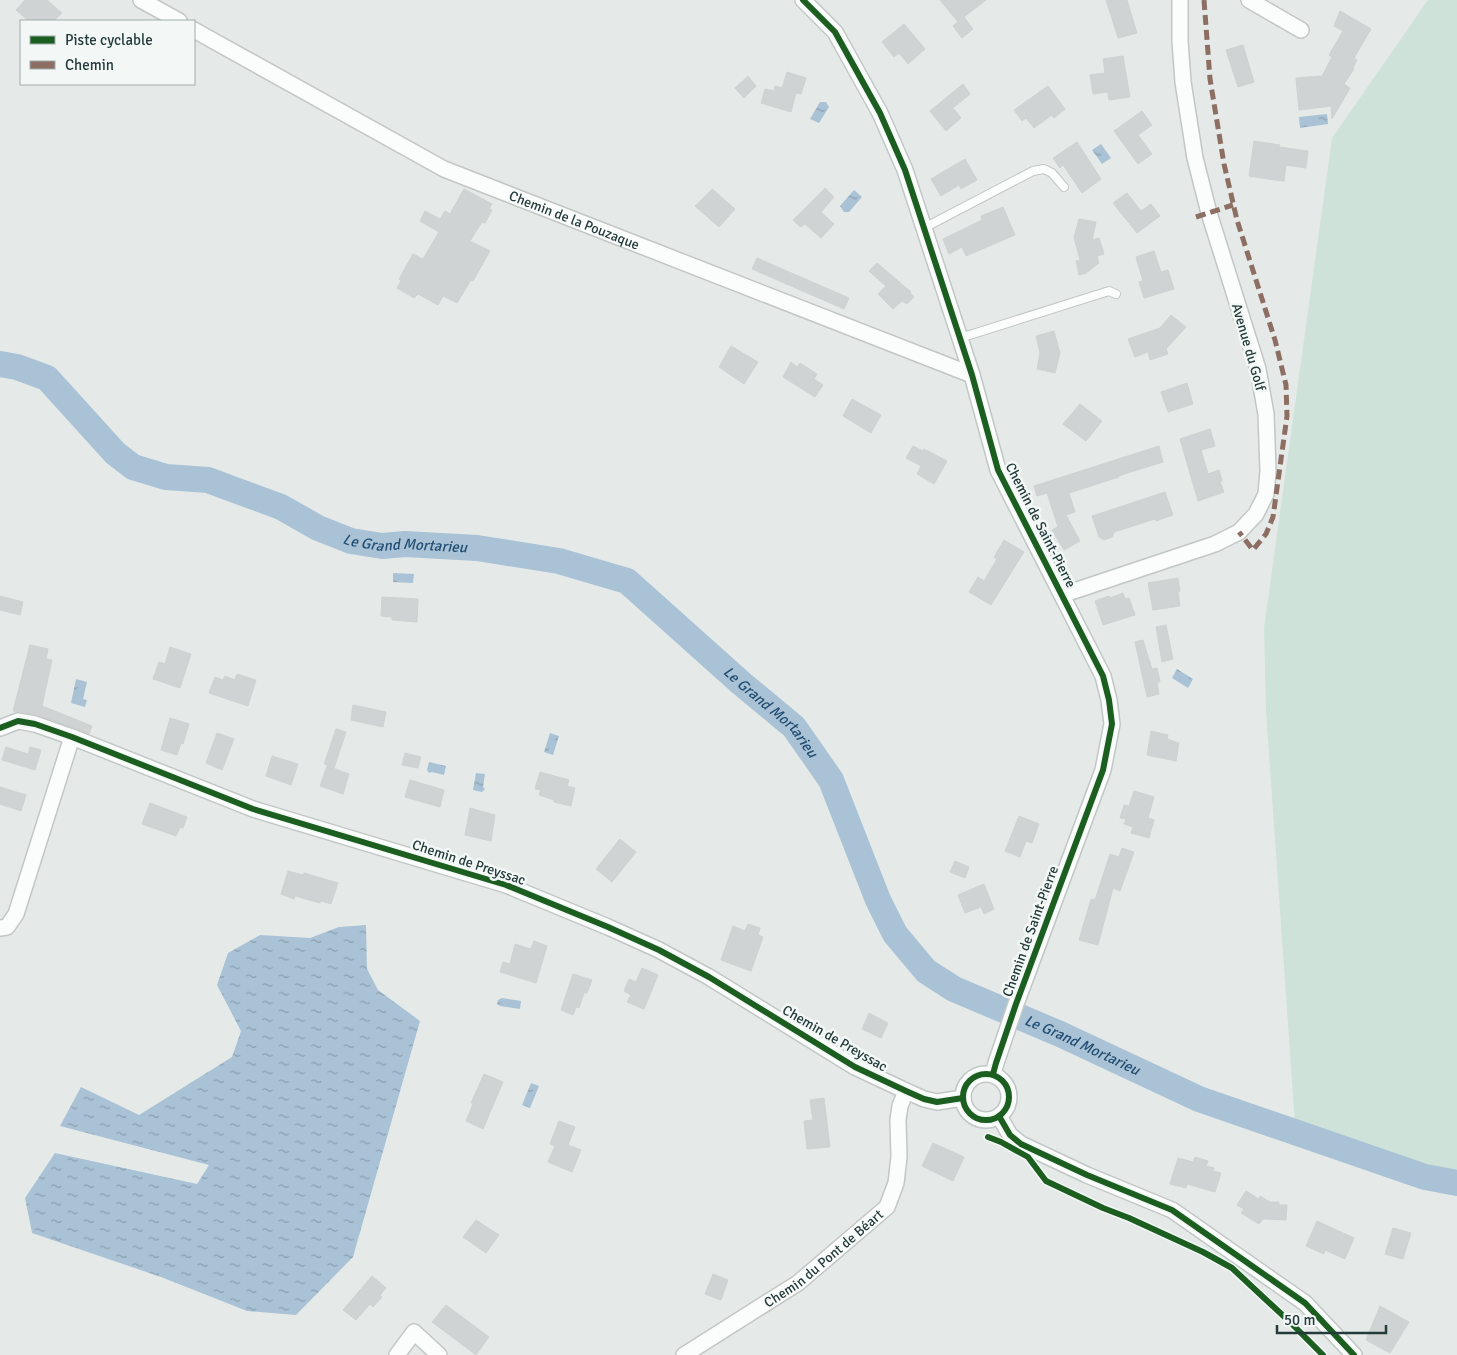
<svg xmlns="http://www.w3.org/2000/svg" width="1457" height="1355" viewBox="0 0 1457 1355" font-family="Signika,sans-serif">
<defs>
<pattern id="water-ripples" width="26" height="14" patternUnits="userSpaceOnUse" patternTransform="scale(1.25)"><rect width="26" height="14" fill="#a9c2d5"/><path d="M2 4q2-2 4 0t4 0M15 11q2-2 4 0t4 0" fill="none" stroke="#899fae"/></pattern>
</defs>
<rect width="100%" height="100%" fill="#e5eae9"/>
<polygon fill="#cfe2da" points="1428,0 1457,0 1457,1174 1451,1175 1295,1124 1266,712 1264,628 1332,138"/>
<g fill="url(#water-ripples)">
<polygon points="820,102 826,102 829,107 819,123 810,119"/>
<polygon points="1327,114 1328,124 1300,128 1299,117"/>
<polygon points="1101,144 1111,158 1102,164 1092,150"/>
<polygon points="854,190 862,197 849,212 844,212 840,206"/>
<polygon points="393,573 414,574 413,583 393,582"/>
<polygon points="1177,669 1193,679 1188,688 1172,678"/>
<polygon points="76,679 87,682 83,699 87,700 85,707 71,703"/>
<polygon points="550,733 559,736 553,755 544,752"/>
<polygon points="429,762 446,766 444,775 432,772 429,773 427,770"/>
<polygon points="476,773 485,774 483,787 485,789 482,792 473,790"/>
<polygon points="366,925 367,969 378,990 420,1021 353,1257 296,1315 247,1311 161,1277 32,1233 25,1198 55,1153 197,1184 209,1165 60,1126 81,1087 139,1115 232,1057 241,1031 217,985 228,953 260,935 310,938 339,927"/>
<polygon points="502,998 521,1001 520,1009 500,1006 497,1004 498,1000"/>
<polygon points="531,1083 539,1086 530,1108 522,1105"/>
</g>
<g fill="none" stroke-linecap="round" stroke-linejoin="round">
<path stroke="#a9c2d5" stroke-width="26" id="s1" d="M0,364L17,367L47,378L115,453L133,467L166,477L208,480L281,507L318,528L351,541L382,546L405,544L477,548L559,561L627,581L741,683L794,727L831,780L878,900L895,934L926,971L954,989L1060,1034L1199,1099L1425,1177L1457,1183"/>
</g>
<g fill="#cfd3d3" stroke="#ced3d2">
<polygon points="25,0 47,0 62,13 54,21 29,21 16,10"/>
<polygon points="940,0 986,0 964,17 973,29 962,38 953,26 958,22"/>
<polygon points="1106,0 1127,0 1137,33 1118,38"/>
<polygon points="1340,11 1371,29 1354,58 1357,60 1353,68 1354,69 1344,84 1350,88 1332,119 1331,106 1299,110 1296,78 1322,76 1332,57 1329,55 1343,31 1334,26"/>
<polygon points="904,24 925,49 908,64 899,53 894,57 882,42"/>
<polygon points="1243,45 1254,82 1238,87 1226,50"/>
<polygon points="1123,56 1130,97 1109,100 1108,92 1093,94 1090,75 1105,73 1103,59"/>
<polygon points="787,72 806,78 801,94 796,93 791,112 761,103 765,89 774,91 775,86 782,88"/>
<polygon points="748,76 756,86 744,98 735,88"/>
<polygon points="963,84 970,94 953,108 961,118 946,131 930,111"/>
<polygon points="1048,86 1065,109 1054,118 1052,115 1034,128 1026,118 1022,121 1014,110"/>
<polygon points="1142,111 1152,125 1138,135 1152,154 1138,164 1114,131"/>
<polygon points="1254,141 1280,145 1279,147 1308,151 1306,168 1286,165 1284,181 1275,180 1249,176"/>
<polygon points="1077,142 1101,179 1082,193 1063,165 1060,168 1053,158"/>
<polygon points="965,159 977,180 961,189 959,185 941,196 931,179"/>
<polygon points="825,188 834,197 821,212 834,224 821,238 805,224 800,227 793,220"/>
<polygon points="464,189 492,204 489,209 492,210 485,223 482,222 470,241 490,251 473,281 471,280 457,303 443,296 438,305 418,294 414,298 397,288 401,281 399,279 413,254 423,259 439,232 420,221 425,211 440,219 445,211 450,214"/>
<polygon points="712,189 735,209 719,227 695,206"/>
<polygon points="1127,193 1141,211 1151,204 1160,216 1137,233 1113,203"/>
<polygon points="1003,207 1015,235 966,256 962,247 949,254 943,239 982,220 981,216"/>
<polygon points="1079,219 1096,222 1092,240 1099,238 1104,254 1097,256 1099,263 1086,273 1079,275 1076,261 1080,260 1074,238"/>
<polygon points="1154,251 1161,272 1168,270 1174,289 1144,298 1139,282 1143,281 1136,257"/>
<polygon points="757,258 849,298 844,309 752,269"/>
<polygon points="877,263 911,292 910,293 914,297 907,304 902,301 893,309 878,294 886,286 869,271"/>
<polygon points="1171,315 1186,327 1166,349 1168,354 1150,360 1148,352 1135,357 1128,339 1160,328"/>
<polygon points="1054,331 1060,353 1055,373 1037,369 1040,353 1036,336"/>
<polygon points="731,346 758,362 744,384 719,367"/>
<polygon points="791,362 797,367 800,363 817,374 814,379 823,385 815,397 783,377"/>
<polygon points="1187,383 1193,404 1168,412 1161,392"/>
<polygon points="852,399 881,415 871,433 843,416"/>
<polygon points="1080,404 1102,421 1086,441 1063,424"/>
<polygon points="1210,429 1215,446 1201,450 1208,474 1219,470 1222,481 1220,482 1224,492 1198,501 1180,439"/>
<polygon points="913,446 923,451 924,449 947,461 934,484 917,474 921,466 906,458"/>
<polygon points="1159,446 1163,462 1118,476 1119,477 1069,493 1075,512 1066,515 1080,541 1064,550 1052,530 1058,527 1047,493 1037,496 1034,486"/>
<polygon points="1165,492 1173,515 1156,521 1155,519 1114,532 1112,537 1104,540 1099,537 1092,516"/>
<polygon points="1004,540 1024,552 991,605 969,592 978,577 984,581 997,559 994,557"/>
<polygon points="1178,578 1180,591 1178,592 1180,606 1153,610 1148,583"/>
<polygon points="1123,593 1125,599 1129,598 1135,615 1103,625 1095,601 1109,596 1110,598"/>
<polygon points="0,596 23,602 20,615 0,610"/>
<polygon points="382,597 418,599 417,622 392,620 392,617 381,616"/>
<polygon points="1166,625 1173,659 1162,662 1156,627"/>
<polygon points="1143,640 1152,669 1157,668 1160,682 1157,682 1159,694 1147,697 1135,642"/>
<polygon points="30,645 48,649 46,659 52,660 42,706 92,726 89,734 38,715 13,711"/>
<polygon points="170,647 191,654 180,688 153,679 159,662 165,664"/>
<polygon points="237,674 256,680 248,706 209,693 215,677 223,680 225,676 235,680"/>
<polygon points="353,705 386,712 383,727 351,720"/>
<polygon points="170,718 189,724 183,744 181,743 177,755 161,750"/>
<polygon points="336,729 346,732 334,768 324,764"/>
<polygon points="1151,731 1168,735 1167,739 1179,743 1176,761 1147,755"/>
<polygon points="217,733 234,739 222,770 206,763"/>
<polygon points="6,747 28,754 30,747 41,750 35,770 2,760"/>
<polygon points="405,753 421,757 418,768 402,765"/>
<polygon points="272,756 298,764 291,785 266,776"/>
<polygon points="327,766 349,774 343,794 320,786"/>
<polygon points="540,772 569,780 567,786 575,788 571,806 554,802 554,800 539,795 541,790 535,789"/>
<polygon points="410,780 444,790 440,807 405,797"/>
<polygon points="0,787 26,795 21,811 0,804"/>
<polygon points="1134,791 1154,797 1148,818 1154,820 1149,838 1131,833 1133,827 1124,824 1126,819 1120,818 1124,805 1129,806"/>
<polygon points="150,803 187,817 183,828 180,827 176,836 142,824"/>
<polygon points="470,808 495,815 491,841 465,835"/>
<polygon points="1019,816 1039,824 1032,843 1026,841 1020,857 1005,851"/>
<polygon points="620,839 636,852 612,882 596,869"/>
<polygon points="1122,848 1134,852 1120,891 1113,888 1098,945 1079,940 1091,899 1095,900 1110,854 1119,857"/>
<polygon points="955,861 969,867 965,878 950,872"/>
<polygon points="288,871 303,875 304,873 338,883 331,904 321,901 320,903 295,896 294,899 281,894"/>
<polygon points="984,884 994,909 984,914 981,907 965,913 958,895"/>
<polygon points="748,924 760,928 758,935 763,937 751,971 721,960 733,926 745,931"/>
<polygon points="534,941 547,946 536,983 500,972 503,962 510,964 515,944 531,949"/>
<polygon points="642,968 658,975 644,1009 627,1002 631,995 624,991 629,979 636,982"/>
<polygon points="573,974 592,980 587,993 584,993 579,1008 576,1007 573,1015 561,1010"/>
<polygon points="869,1013 888,1023 881,1038 862,1029"/>
<polygon points="484,1074 503,1082 483,1129 466,1121 473,1104 471,1103"/>
<polygon points="824,1098 830,1147 807,1149 804,1121 813,1120 810,1100"/>
<polygon points="559,1121 575,1127 568,1145 581,1150 572,1172 548,1162 555,1146 550,1144"/>
<polygon points="933,1143 964,1157 953,1181 922,1166"/>
<polygon points="1195,1157 1208,1161 1206,1166 1214,1168 1213,1171 1221,1173 1215,1192 1187,1184 1186,1188 1170,1184 1178,1158 1193,1162"/>
<polygon points="1246,1191 1259,1199 1260,1196 1270,1202 1279,1202 1279,1205 1287,1205 1286,1220 1263,1219 1259,1224 1241,1213 1244,1209 1237,1205"/>
<polygon points="476,1220 499,1235 486,1253 463,1237"/>
<polygon points="1317,1221 1354,1238 1345,1259 1325,1250 1324,1254 1306,1246"/>
<polygon points="1393,1228 1411,1233 1403,1259 1385,1254"/>
<polygon points="713,1274 728,1280 721,1300 705,1294"/>
<polygon points="372,1276 386,1288 380,1295 382,1297 373,1307 370,1304 356,1320 343,1310"/>
<polygon points="446,1305 489,1337 476,1355 432,1322"/>
<polygon points="1380,1306 1409,1322 1390,1353 1366,1340"/>
</g>
<g fill="none" stroke-linecap="round" stroke-linejoin="round">
<g stroke="#c2c7c6" stroke-width="10">
<g id="service">
<polyline points="924,228 1033,171 1044,169 1052,173 1064,187"/>
<polyline points="960,338 1109,291 1116,294"/>
</g>
</g>
<g stroke="#c2c7c6" stroke-width="18">
<g id="minor">
<polyline points="141,0 179,21"/>
<polyline points="803,0 835,32 880,113 905,170 972,375 998,470 1103,676 1109,700 1112,724 1103,770 1016,1004 996,1063 993,1074"/>
<polyline points="1249,0 1301,30"/>
<path id="s2" d="M194,30L444,169L972,375"/>
<polyline points="1062,595 1215,544 1239,532 1256,514 1266,494 1268,471 1266,414 1258,369 1209,213 1195,158 1183,82 1180,41 1180,0"/>
<polyline points="0,728 18,721 35,724 72,737 253,809 506,885 608,927 659,950 709,977 855,1067 906,1091 924,1099 937,1102 963,1098"/>
<polyline points="0,928 7,927 16,914 72,737"/>
<circle cx="986" cy="1097" r="23"/>
<polyline points="999,1116 1010,1135 1021,1144 1087,1175 1172,1210 1305,1303 1354,1355"/>
<polyline points="397,1355 414,1332 439,1355"/>
<path id="s3" d="M684,1355L798,1283L887,1207L896,1183L899,1157L898,1120L900,1106L906,1091"/>
</g>
</g>
<use href="#service" stroke="#fbfcfc" stroke-width="8"/>
<use href="#minor" stroke="#fbfcfc" stroke-width="15"/>
<g stroke="#8d6e63" stroke-width="5" stroke-dasharray="10 5" stroke-linecap="butt">
<polyline points="1204,0 1210,79 1224,164 1237,220 1275,340 1286,385 1287,416 1273,517 1266,534 1253,550 1239,532"/>
<polyline points="1196,217 1233,205"/>
</g>
<g stroke="#f3f8f7" stroke-width="9">
<g id="cycleway">
<polyline points="803,0 835,32 880,113 905,170 972,375 998,470 1103,676 1109,700 1112,724 1103,770 1016,1004 996,1063 993,1074"/>
<polyline points="0,728 18,721 35,724 72,737 253,809 506,885 608,927 659,950 709,977 855,1067 906,1091 924,1099 937,1102 963,1098"/>
<circle cx="986" cy="1097" r="23"/>
<polyline points="999,1116 1010,1135 1021,1144 1087,1175 1172,1210 1305,1303 1354,1355"/>
<polyline points="988,1137 1001,1142 1028,1157 1046,1181 1103,1208 1129,1218 1203,1252 1232,1268 1291,1323 1323,1355"/>
</g>
</g>
<use href="#cycleway" stroke="#1b5e20" stroke-width="6"/>
</g>
<g text-anchor="middle" stroke-width="5" stroke-linejoin="round" paint-order="stroke">
<g font-size="14" fill="#243b3b" stroke="#f3f8f7">
<text dy="5" stroke="none"><textPath href="#s2" startOffset="426">Chemin de la Pouzaque</textPath></text>
<text transform="translate(1249 347) rotate(74)" y="5">Avenue du Golf</text>
<text transform="translate(1041 525) rotate(63)" y="5">Chemin de Saint-Pierre</text>
<text transform="translate(469 862) rotate(18)" y="5">Chemin de Preyssac</text>
<text transform="translate(1030 931) rotate(-70)" y="5">Chemin de Saint-Pierre</text>
<text transform="translate(835 1038) rotate(30)" y="5">Chemin de Preyssac</text>
<text dy="5" stroke="none"><textPath href="#s3" startOffset="170">Chemin du Pont de Béart</textPath></text>
</g>
<g font-size="15" font-style="italic" fill="#234e73" stroke="#f3f8f7">
<text dy="5" stroke="none"><textPath href="#s1" startOffset="460">Le Grand Mortarieu</textPath></text>
<text dy="5" stroke="none"><textPath href="#s1" startOffset="881">Le Grand Mortarieu</textPath></text>
<text dy="5" stroke="none"><textPath href="#s1" startOffset="1361">Le Grand Mortarieu</textPath></text>
</g>
</g>
<rect x="20" y="20" width="175" height="65" fill="#f3f8f7" stroke="#a0acac"/>
<rect x="30" y="36" width="25" height="8" fill="#1b5e20" stroke="#a0acac"/>
<text x="65" y="45" font-size="15" fill="#243b3b">Piste cyclable</text>
<rect x="30" y="61" width="25" height="8" fill="#8d6e63" stroke="#a0acac"/>
<text x="65" y="70" font-size="15" fill="#243b3b">Chemin</text>
<path d="M1277 1325v8h109v-8" fill="none" stroke="#243b3b" stroke-width="2.5"/>
<text x="1284" y="1325" font-size="15" fill="#243b3b" stroke="#f3f8f7" stroke-width="4" paint-order="stroke">50 m</text>
</svg>
